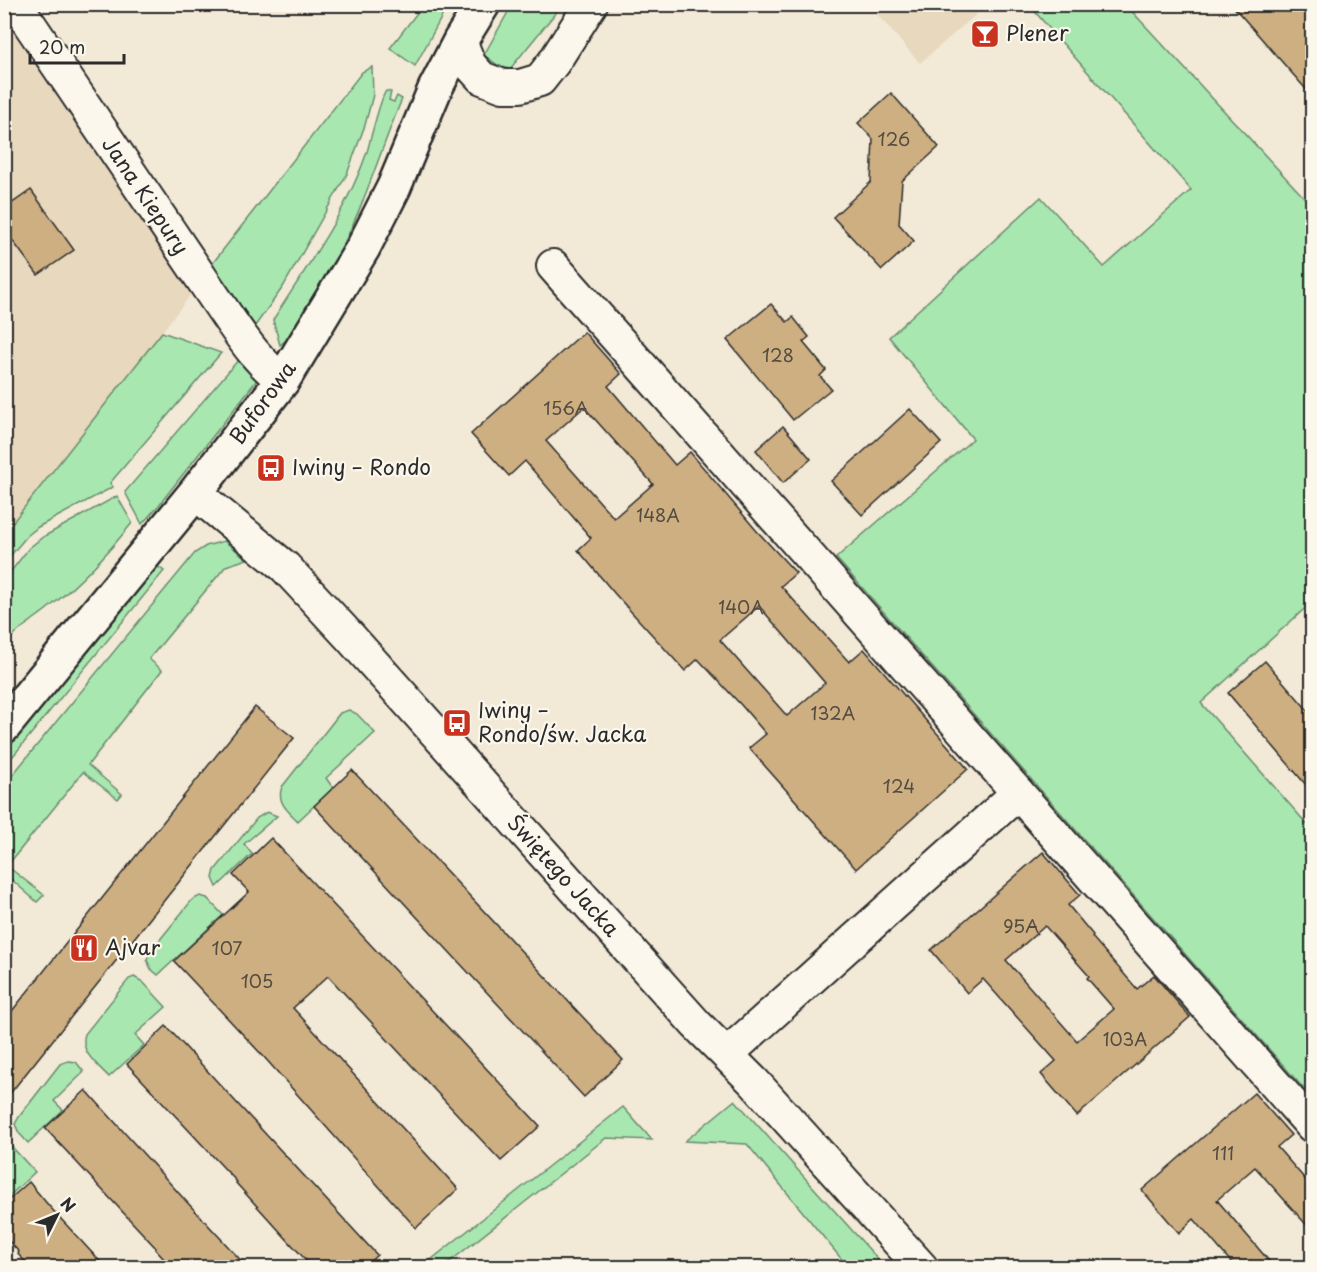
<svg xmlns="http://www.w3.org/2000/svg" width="1317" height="1272" viewBox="0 0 1317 1272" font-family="'Playpen Sans',sans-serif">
<rect width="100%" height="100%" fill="#f2e9d7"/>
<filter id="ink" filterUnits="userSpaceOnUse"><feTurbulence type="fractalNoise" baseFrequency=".0167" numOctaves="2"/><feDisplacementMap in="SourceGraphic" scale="12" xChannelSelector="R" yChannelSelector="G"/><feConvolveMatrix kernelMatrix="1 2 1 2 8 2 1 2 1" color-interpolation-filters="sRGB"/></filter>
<g filter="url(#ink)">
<g fill="#e7d8be">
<polygon points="869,5 987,5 920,63"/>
<polygon points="4,20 192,293 5,532 4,532"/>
</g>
<g fill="#a8e8b0" stroke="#6a8a6e" stroke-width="1.5">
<polygon points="423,5 446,5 447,7 415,66 390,48"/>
<polygon points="512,5 562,5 510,69 499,66 484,55"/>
<polygon points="1029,5 1126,5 1312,206 1312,602 1201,703 1312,830 1312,1098 836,558 973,439 889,337 1041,197 1104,267 1191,190"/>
<polygon points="372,67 373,95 365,125 347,174 283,287 255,326 212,264 362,72"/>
<path d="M386,91L391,92L389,100L394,102L397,96L402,99C380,151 364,207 337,257C322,286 303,313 286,340L280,345L273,320C306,268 347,211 367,152C370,141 381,96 386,91Z"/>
<polygon points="162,332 221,353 110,483 113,487 38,527 27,536 5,562 5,532"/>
<polygon points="245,352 264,371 159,505 142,524 125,492"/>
<path d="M117,496L132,523C108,553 81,582 51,606C36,619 18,628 5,644V579L29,548L43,537Z"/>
<polygon points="224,541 247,559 226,566 149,659 162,670 88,765 122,794 118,799 83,772 7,866 44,895 37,902 5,874 5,784 195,553 206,546"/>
<polygon points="157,566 164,571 5,766 5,752"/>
<path d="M349,710L357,714L375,733L326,778L333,788L298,821C288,811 276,802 282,787L340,713Z"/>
<polygon points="267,812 277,816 244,844 252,854 217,887 213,878 215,870 257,818"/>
<polygon points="200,896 207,898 223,915 158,975 151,969 147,960 150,952 192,900"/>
<path d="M134,977L143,982L166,1007L135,1035L144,1045L109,1077C98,1065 79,1052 85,1034L129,979Z"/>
<polygon points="68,1061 76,1062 84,1072 54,1101 63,1110 28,1143 19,1133 15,1124 19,1117 60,1064"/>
<polygon points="735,1100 885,1267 848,1267 747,1144 685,1141"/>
<polygon points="623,1107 652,1140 606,1138 443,1267 422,1267"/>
<polygon points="5,1144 11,1146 35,1172 5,1200"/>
</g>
<g fill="#ceaf82" stroke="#2b2b2b" stroke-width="1.5" fill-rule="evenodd">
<polygon points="1231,4 1312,4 1312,96 1261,38"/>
<polygon points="891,93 939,147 902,181 899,224 914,241 882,270 833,217 871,182 873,139 858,123"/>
<polygon points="31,190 74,250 38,275 4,229 4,209"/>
<polygon points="771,304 787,322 793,317 809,337 803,342 826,370 820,376 831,389 793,420 727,340"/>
<path d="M584,332L621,374L608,386L675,465L690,452L756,530L796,573L781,586L849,662L864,649L968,769L856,869L749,748L766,734L742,706L698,659L685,671L615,594L578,550L591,538L525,461L509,476L471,434ZM584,407L653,484L614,518L546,441ZM759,606L825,683L787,716L720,640Z"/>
<polygon points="910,409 941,443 862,515 831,481"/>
<polygon points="783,426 811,459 783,483 756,450"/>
<polygon points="1265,661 1312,715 1312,792 1228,693"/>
<polygon points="255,707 294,738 4,1101 4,1021"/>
<polygon points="352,770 623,1060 584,1097 314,806"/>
<polygon points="271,838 540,1126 501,1161 328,976 293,1008 458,1189 416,1228 264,1057 174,961 249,892 233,875"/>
<path d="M1043,852L1080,895L1068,905L1093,935L1092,937L1137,989L1154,975L1190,1017L1077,1116L1041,1074L1056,1061L983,979L967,993L931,950ZM1045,926L1089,976L1087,978L1114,1009L1077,1041L1006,960Z"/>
<polygon points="166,1026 377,1255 363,1268 313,1268 236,1183 237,1182 127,1064"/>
<polygon points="86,1090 185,1200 248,1268 172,1268 155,1249 156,1248 45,1128"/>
<polygon points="1254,1093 1291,1135 1277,1147 1312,1187 1312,1231 1255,1167 1217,1200 1275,1268 1236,1268 1194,1219 1179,1233 1142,1190"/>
<polygon points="29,1182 49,1206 106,1268 31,1268 18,1254 19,1252 4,1236 4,1204"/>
</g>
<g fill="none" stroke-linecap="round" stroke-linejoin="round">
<g stroke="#2b2b2b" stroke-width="36">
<g id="minor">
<path d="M16,4L227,316C243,339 259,363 283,380"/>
<polyline points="460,41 470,65 482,78 503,86 520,86 540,80 554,62 591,4"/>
<polyline points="553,266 1312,1126"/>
<polyline points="195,493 285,567 350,637 696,1024 754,1082 922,1268"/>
<polyline points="727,1054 1018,793"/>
</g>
</g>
<g stroke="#2b2b2b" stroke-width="38">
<polyline id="secondary" points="4,726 195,493 283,380 363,248 394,187 435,89 460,41 483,4"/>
</g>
<use href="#minor" stroke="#fbf7ec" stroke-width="32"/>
<use href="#secondary" stroke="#fbf7ec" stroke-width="33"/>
</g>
</g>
<defs>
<g id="bar-square" transform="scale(1.5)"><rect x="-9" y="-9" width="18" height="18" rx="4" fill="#c8321e" stroke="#fbf7ec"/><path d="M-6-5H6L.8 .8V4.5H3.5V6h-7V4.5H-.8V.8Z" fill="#fff"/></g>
<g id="bus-square" transform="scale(1.5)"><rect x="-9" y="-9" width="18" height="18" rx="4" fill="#c8321e" stroke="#fbf7ec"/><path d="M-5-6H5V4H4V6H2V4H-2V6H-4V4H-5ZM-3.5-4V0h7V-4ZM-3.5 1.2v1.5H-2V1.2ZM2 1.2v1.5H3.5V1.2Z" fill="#fff"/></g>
<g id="restaurant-square" transform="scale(1.5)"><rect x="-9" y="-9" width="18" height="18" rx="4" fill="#c8321e" stroke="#fbf7ec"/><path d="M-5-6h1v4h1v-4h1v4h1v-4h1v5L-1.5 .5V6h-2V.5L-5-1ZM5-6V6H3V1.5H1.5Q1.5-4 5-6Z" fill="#fff"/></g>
</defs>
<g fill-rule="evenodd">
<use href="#bar-square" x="985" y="34"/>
<use href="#bus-square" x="271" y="468"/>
<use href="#bus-square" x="457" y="723"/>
<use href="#restaurant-square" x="84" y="948"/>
</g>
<g text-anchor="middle" stroke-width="4.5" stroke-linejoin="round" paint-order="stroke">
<g font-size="18" fill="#544c41">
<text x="894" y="146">126</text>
<text x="778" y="362">128</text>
<text x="566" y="415">156A</text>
<text x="658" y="522">148A</text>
<text x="741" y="614">140A</text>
<text x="833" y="720">132A</text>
<text x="899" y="793">124</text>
<text x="1021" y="933">95A</text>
<text x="227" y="955">107</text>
<text x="257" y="988">105</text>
<text x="1125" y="1046">103A</text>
<text x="1223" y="1160">111</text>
</g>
<g font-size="21" fill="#2b2b2b" stroke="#fbf7ec" text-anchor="start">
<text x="1006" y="41">Plener</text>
<text x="292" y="475">Iwiny – Rondo</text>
<text x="478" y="718">Iwiny –<tspan x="478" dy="24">Rondo/św. Jacka</tspan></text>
<text x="105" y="955">Ajvar</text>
</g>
<g font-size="21" fill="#2b2b2b" stroke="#fbf7ec">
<text transform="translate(145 196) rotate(56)" y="7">Jana Kiepury</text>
<text transform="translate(263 403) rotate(-54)" y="7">Buforowa</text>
<text transform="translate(563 876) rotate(48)" y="7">Świętego Jacka</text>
</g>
</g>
<rect width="1317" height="1272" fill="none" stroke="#fbf7ec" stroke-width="24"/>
<rect x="12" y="12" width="1293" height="1248" fill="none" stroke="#2b2b2b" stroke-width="2" filter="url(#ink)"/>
<g transform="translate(57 1215) rotate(47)" stroke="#fbf7ec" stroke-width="4.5" paint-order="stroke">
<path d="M0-4.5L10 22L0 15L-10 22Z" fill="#2b2b2b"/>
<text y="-9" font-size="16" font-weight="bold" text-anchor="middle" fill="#2b2b2b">N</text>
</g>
<path d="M30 54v9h94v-9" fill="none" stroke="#2b2b2b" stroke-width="3"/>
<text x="39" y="54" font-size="18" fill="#2b2b2b" stroke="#fbf7ec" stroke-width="4.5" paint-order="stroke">20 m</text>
</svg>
